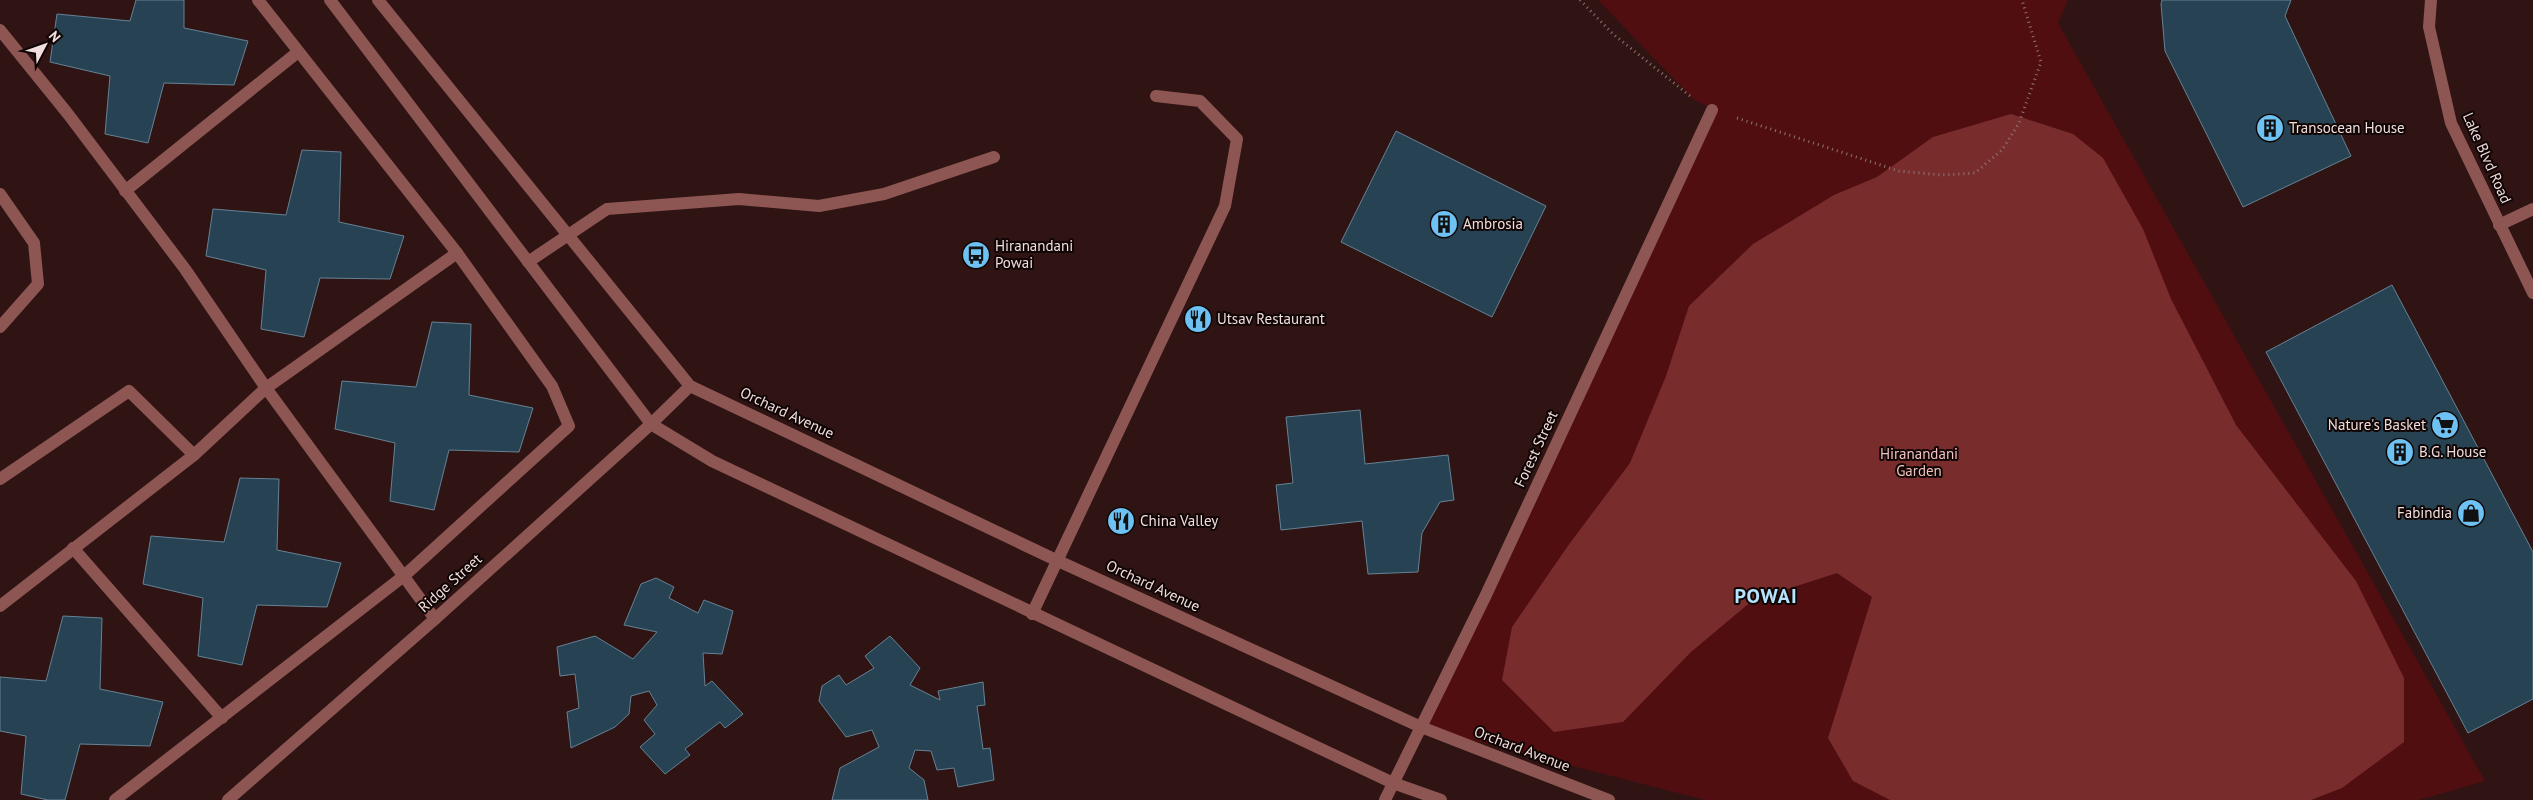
<svg xmlns="http://www.w3.org/2000/svg" width="2533" height="800" viewBox="0 0 2533 800" font-family="'PT Sans',sans-serif">
<rect width="100%" height="100%" fill="#2f1413"/>
<polygon fill="#510e11" points="1598,0 2068,0 2058,23 2485,781 2419,800 1705,800 1421,727 1712,109 1693,99"/>
<polygon fill="#782d2c" points="2011,114 2073,134 2103,158 2143,229 2171,299 2236,425 2356,581 2404,678 2404,742 2342,788 2311,800 1890,800 1853,781 1828,738 1872,597 1837,573 1753,600 1691,652 1623,722 1554,732 1502,680 1512,627 1570,543 1630,463 1666,376 1689,306 1753,244 1834,195 1877,177 1933,137"/>
<g fill="#274353" stroke="#658295">
<polygon points="136,0 184,0 184,28 248,41 234,85 164,83 148,143 105,134 110,76 50,62 57,14 130,21"/>
<polygon points="2162,0 2291,0 2285,16 2351,156 2243,207 2165,51 2161,4"/>
<polygon points="1396,131 1546,206 1492,317 1341,242"/>
<polygon points="302,150 341,152 339,222 404,236 390,279 320,278 304,337 261,329 266,270 206,256 213,209 286,215"/>
<polygon points="2392,285 2533,552 2533,699 2468,733 2266,352"/>
<polygon points="432,322 471,324 469,395 533,408 519,452 449,450 434,510 390,501 395,443 335,429 342,381 416,387"/>
<polygon points="1360,410 1365,464 1448,455 1454,500 1440,502 1422,533 1418,572 1368,574 1362,521 1281,530 1276,485 1293,483 1286,417"/>
<polygon points="240,478 279,479 277,550 341,563 327,607 257,605 242,665 198,656 203,598 143,584 151,536 224,542"/>
<polygon points="656,578 674,587 669,598 698,613 704,600 733,611 722,654 703,653 705,686 712,681 743,714 725,728 720,722 685,749 690,755 665,774 640,747 655,734 644,720 657,705 649,691 631,696 629,714 615,727 571,748 567,712 579,708 575,674 560,676 557,647 595,636 633,659 657,632 624,625 641,584"/>
<polygon points="63,616 102,618 100,689 163,702 150,746 80,744 65,800 48,800 21,794 26,736 0,731 0,677 46,681"/>
<polygon points="890,636 920,668 910,685 940,700 938,691 983,682 985,705 977,706 983,749 990,748 994,780 958,787 954,768 937,770 931,751 915,750 909,768 924,780 928,800 832,800 840,768 879,747 872,730 846,737 819,701 822,686 839,675 846,685 874,668 865,656"/>
</g>
<g fill="none" stroke-linecap="round" stroke-linejoin="round">
<g stroke="#8d7574" stroke-width="3" stroke-dasharray="1 4" stroke-linecap="butt">
<polyline points="1580,0 1613,34 1690,96"/>
<polyline points="1737,118 1899,171 1941,175 1975,173 2002,150 2019,123 2041,62 2022,0"/>
</g>
<g stroke="#8d5653" stroke-width="12">
<polyline points="0,194 34,243 38,284 0,327"/>
<polyline points="528,262 607,209 739,199 819,206 884,194 994,157"/>
<polyline points="0,479 129,391 194,455"/>
<polyline points="1032,614 1225,206 1237,139 1200,101 1156,96"/>
<polyline points="1421,727 1485,597 1712,110"/>
</g>
<g stroke="#8d5653" stroke-width="12">
<polyline points="2431,0 2429,27 2451,123 2533,293"/>
<polyline points="0,30 68,114 185,269 266,388 435,619"/>
<polyline points="125,191 298,52"/>
<polyline points="2499,225 2533,209"/>
<polyline points="73,548 222,718"/>
<polyline points="0,606 194,455 266,388 457,253"/>
<polyline points="115,800 405,575 569,426 552,386 457,253 258,0"/>
</g>
<g stroke="#8d5653" stroke-width="12">
<polyline points="330,0 651,424 712,461 1393,783 1441,800"/>
<polyline points="378,0 690,386 1056,560 1421,727 1609,800"/>
<polyline points="228,800 435,619 651,424 690,386"/>
<polyline points="1385,800 1421,727"/>
</g>
</g>
<defs>
<g id="building-disc" transform="scale(1.4375)"><circle r="9.5" fill="#6dc2f3" stroke="#0f0504"/><path d="M-4-6H4V6H1V3H-1V6H-4ZM-2.5-4.3h1.7v1.8h-1.7ZM.8-4.3h1.7v1.8H.8ZM-2.5-1h1.7V.8h-1.7ZM.8-1h1.7V.8H.8Z" fill="#111"/></g>
<g id="bus-disc" transform="scale(1.4375)"><circle r="9.5" fill="#6dc2f3" stroke="#0f0504"/><path d="M-5-6H5V4H4V6H2V4H-2V6H-4V4H-5ZM-3.5-4V0h7V-4ZM-3.5 1.2v1.5H-2V1.2ZM2 1.2v1.5H3.5V1.2Z" fill="#111"/></g>
<g id="restaurant-disc" transform="scale(1.4375)"><circle r="9.5" fill="#6dc2f3" stroke="#0f0504"/><path d="M-5-6h1v4h1v-4h1v4h1v-4h1v5L-1.5 .5V6h-2V.5L-5-1ZM5-6V6H3V1.5H1.5Q1.5-4 5-6Z" fill="#111"/></g>
<g id="supermarket-disc" transform="scale(1.4375)"><circle r="9.5" fill="#6dc2f3" stroke="#0f0504"/><path d="M-6-5.5h2.5l.6 2H6L4.5 2H-2.5L-4.4-4H-6ZM-1.5 3.2a1.3 1.3 0 1 0 .1 0ZM3 3.2a1.3 1.3 0 1 0 .1 0Z" fill="#111"/></g>
<g id="shop-disc" transform="scale(1.4375)"><circle r="9.5" fill="#6dc2f3" stroke="#0f0504"/><path d="M-5-2.5h2.3a2.7 3.5 0 0 1 5.4 0H5L5.5 6h-11ZM-1.5-2.5h3a1.5 2.3 0 0 0-3 0Z" fill="#111"/></g>
</defs>
<g fill-rule="evenodd">
<use href="#building-disc" x="2270" y="128"/>
<use href="#building-disc" x="1444" y="224"/>
<use href="#bus-disc" x="976" y="255"/>
<use href="#restaurant-disc" x="1198" y="319"/>
<use href="#supermarket-disc" x="2445" y="425"/>
<use href="#building-disc" x="2400" y="452"/>
<use href="#shop-disc" x="2471" y="513"/>
<use href="#restaurant-disc" x="1121" y="521"/>
</g>
<g text-anchor="middle" stroke-width="4" stroke-linejoin="round" paint-order="stroke">
<g font-size="15" fill="#f2dedd" stroke="#0f0504" text-anchor="start">
<text x="2289" y="133">Transocean House</text>
<text x="1463" y="229">Ambrosia</text>
<text x="995" y="251">Hiranandani<tspan x="995" dy="17">Powai</tspan></text>
<text x="1217" y="324">Utsav Restaurant</text>
<text x="2426" y="430" text-anchor="end">Nature's Basket</text>
<text x="2419" y="457">B.G. House</text>
<text x="2452" y="518" text-anchor="end">Fabindia</text>
<text x="1140" y="526">China Valley</text>
</g>
<g font-size="15" fill="#f2dedd" stroke="#0f0504">
<text transform="translate(2487 158) rotate(66)" y="5">Lake Blvd Road</text>
<text transform="translate(787 413) rotate(25)" y="5">Orchard Avenue</text>
<text transform="translate(1536 449) rotate(-65)" y="5">Forest Street</text>
<text transform="translate(450 583) rotate(-42)" y="5">Ridge Street</text>
<text transform="translate(1153 586) rotate(25)" y="5">Orchard Avenue</text>
<text transform="translate(1522 749) rotate(21)" y="5">Orchard Avenue</text>
</g>
<g font-size="15" fill="#f1c2be" stroke="#0f0504">
<text x="1919" y="459">Hiranandani<tspan x="1919" dy="17">Garden</tspan></text>
</g>
<g font-size="20" font-weight="bold" letter-spacing="1" fill="#b6e3fe" stroke="#0f0504">
<text x="1766" y="603">POWAI</text>
</g>
</g>
<g transform="translate(45 45) rotate(49)" stroke="#0f0504" stroke-width="4" paint-order="stroke">
<path d="M0-4L9 19L0 12L-9 19Z" fill="#f2dedd"/>
<text y="-8" font-size="14" font-weight="bold" text-anchor="middle" fill="#f2dedd">N</text>
</g>
</svg>
